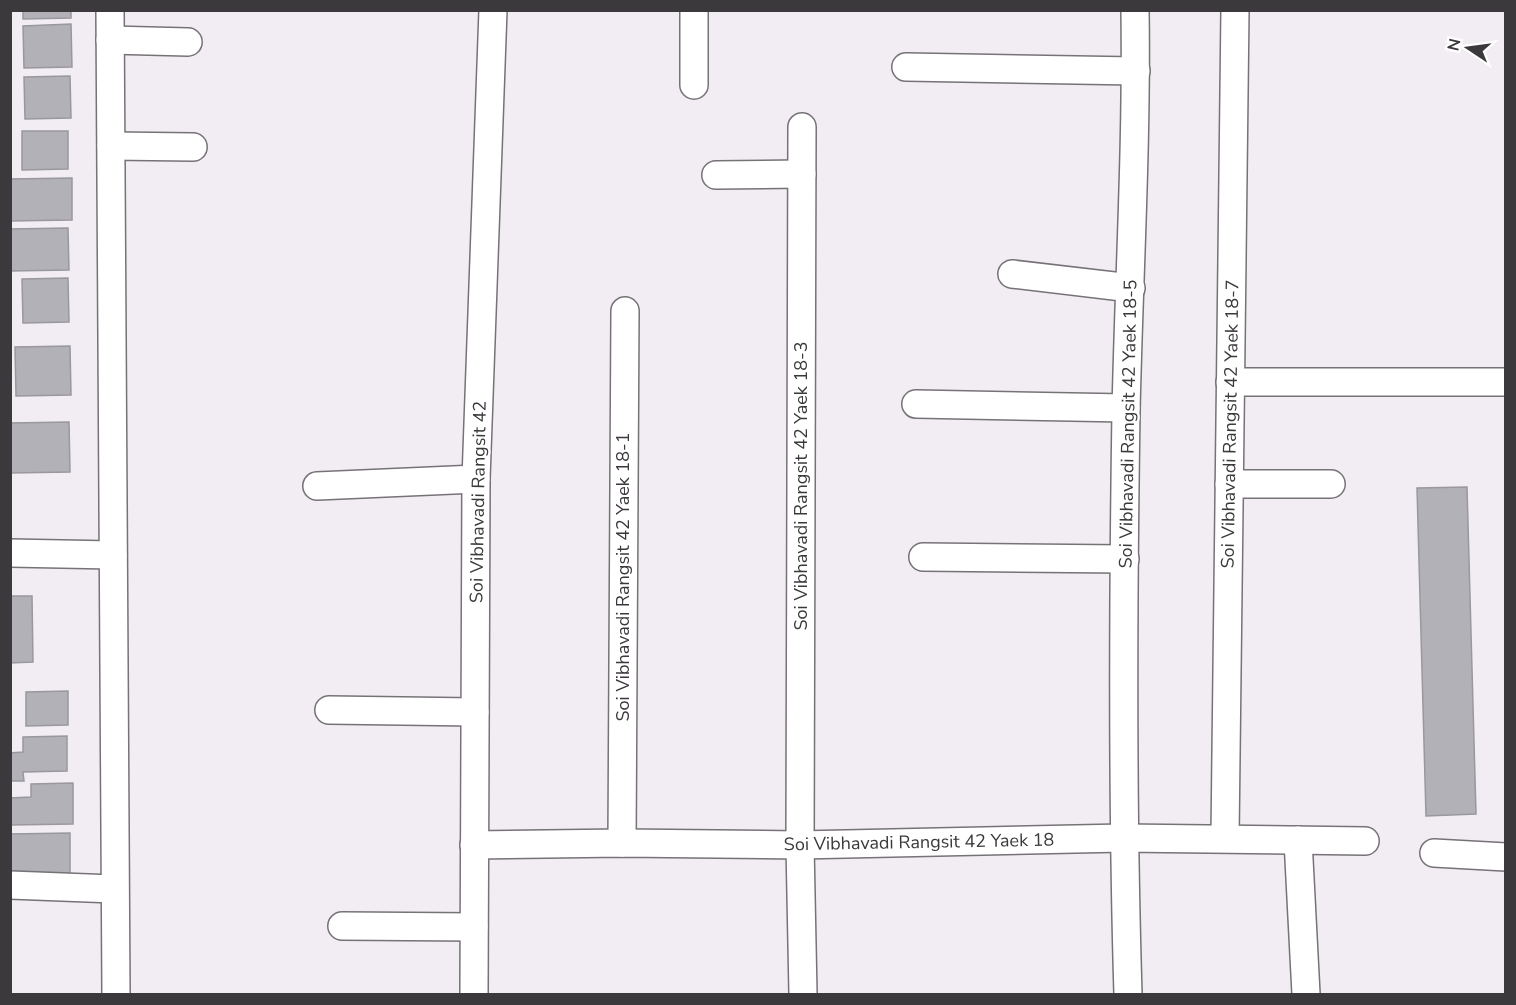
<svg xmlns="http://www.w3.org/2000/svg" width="1516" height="1005" viewBox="0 0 1516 1005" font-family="'Nunito Sans',sans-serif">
<rect width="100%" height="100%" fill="#f2edf3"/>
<g fill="#b2b1b7" stroke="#99989d" stroke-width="1.5">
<polygon points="23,10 71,10 71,18 23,19"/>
<polygon points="71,24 72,67 24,68 23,26"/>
<polygon points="70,76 71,118 25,119 24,77"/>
<polygon points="22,131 68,131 68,169 22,170"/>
<polygon points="72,178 72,220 10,221 10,179"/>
<polygon points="68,228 69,270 10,271 10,229"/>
<polygon points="68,278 69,322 23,323 22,279"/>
<polygon points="70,346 71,395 16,396 15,347"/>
<polygon points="69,422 70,472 10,473 10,423"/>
<polygon points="1467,487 1476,814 1426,816 1417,488"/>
<polygon points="10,596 32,596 33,662 10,663"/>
<polygon points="68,691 68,725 26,726 26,692"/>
<polygon points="67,736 67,771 23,772 24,781 10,781 10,753 23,752 23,737"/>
<polygon points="73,783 73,824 10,825 10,798 31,797 31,784"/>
<polygon points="70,833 70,879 10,880 10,834"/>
</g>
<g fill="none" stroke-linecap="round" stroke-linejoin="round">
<g stroke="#767277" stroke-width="30">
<g id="street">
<polyline points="110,10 116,994"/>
<polyline points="110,40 188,42"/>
<polyline points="906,67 1136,71"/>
<polyline points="694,85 694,10"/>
<polyline points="802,127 800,845 803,994"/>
<polyline points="111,146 193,147"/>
<polyline points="716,175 802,174"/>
<polyline points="1012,274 1131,288"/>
<polyline points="1230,382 1506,382"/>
<polyline points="916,404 1126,408"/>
<polyline points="1229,484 1331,484"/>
<polyline points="317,486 476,479"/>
<polyline points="10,553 113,555"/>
<polyline points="923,557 1125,559"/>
<polyline points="329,710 475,712"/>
<polyline points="1225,837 1235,10"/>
<polyline points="1298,840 1306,994"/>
<polyline points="622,843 625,311"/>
<polyline points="474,845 622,843 800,845 1123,838 1365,841"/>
<polyline points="1434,853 1506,857"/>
<polyline points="10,885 114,889"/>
<polyline points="342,926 474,927"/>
<polyline points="474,994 476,479 493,10"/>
<path d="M1128,994C1122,800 1123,605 1126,411C1129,277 1137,144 1135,10"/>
</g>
</g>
<use href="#street" stroke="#fff" stroke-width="27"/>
</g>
<g text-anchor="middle" stroke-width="4.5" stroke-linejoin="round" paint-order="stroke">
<g font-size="18" fill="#3b393b" stroke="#fff">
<text transform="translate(1128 424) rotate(-89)" y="6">Soi Vibhavadi Rangsit 42 Yaek 18-5</text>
<text transform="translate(1230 424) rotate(-89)" y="6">Soi Vibhavadi Rangsit 42 Yaek 18-7</text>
<text transform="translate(801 486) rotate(-90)" y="6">Soi Vibhavadi Rangsit 42 Yaek 18-3</text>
<text transform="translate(478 502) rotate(-89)" y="6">Soi Vibhavadi Rangsit 42</text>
<text transform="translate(623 577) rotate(-90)" y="6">Soi Vibhavadi Rangsit 42 Yaek 18-1</text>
<text transform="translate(919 842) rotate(-1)" y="6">Soi Vibhavadi Rangsit 42 Yaek 18</text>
</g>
</g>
<rect width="1516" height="1005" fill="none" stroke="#3b393b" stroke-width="24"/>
<g transform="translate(1468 48) rotate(283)" stroke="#ffffff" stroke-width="4.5" paint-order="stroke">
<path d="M0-4.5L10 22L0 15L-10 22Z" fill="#3b393b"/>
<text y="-9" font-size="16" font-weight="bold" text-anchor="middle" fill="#3b393b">N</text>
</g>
</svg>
